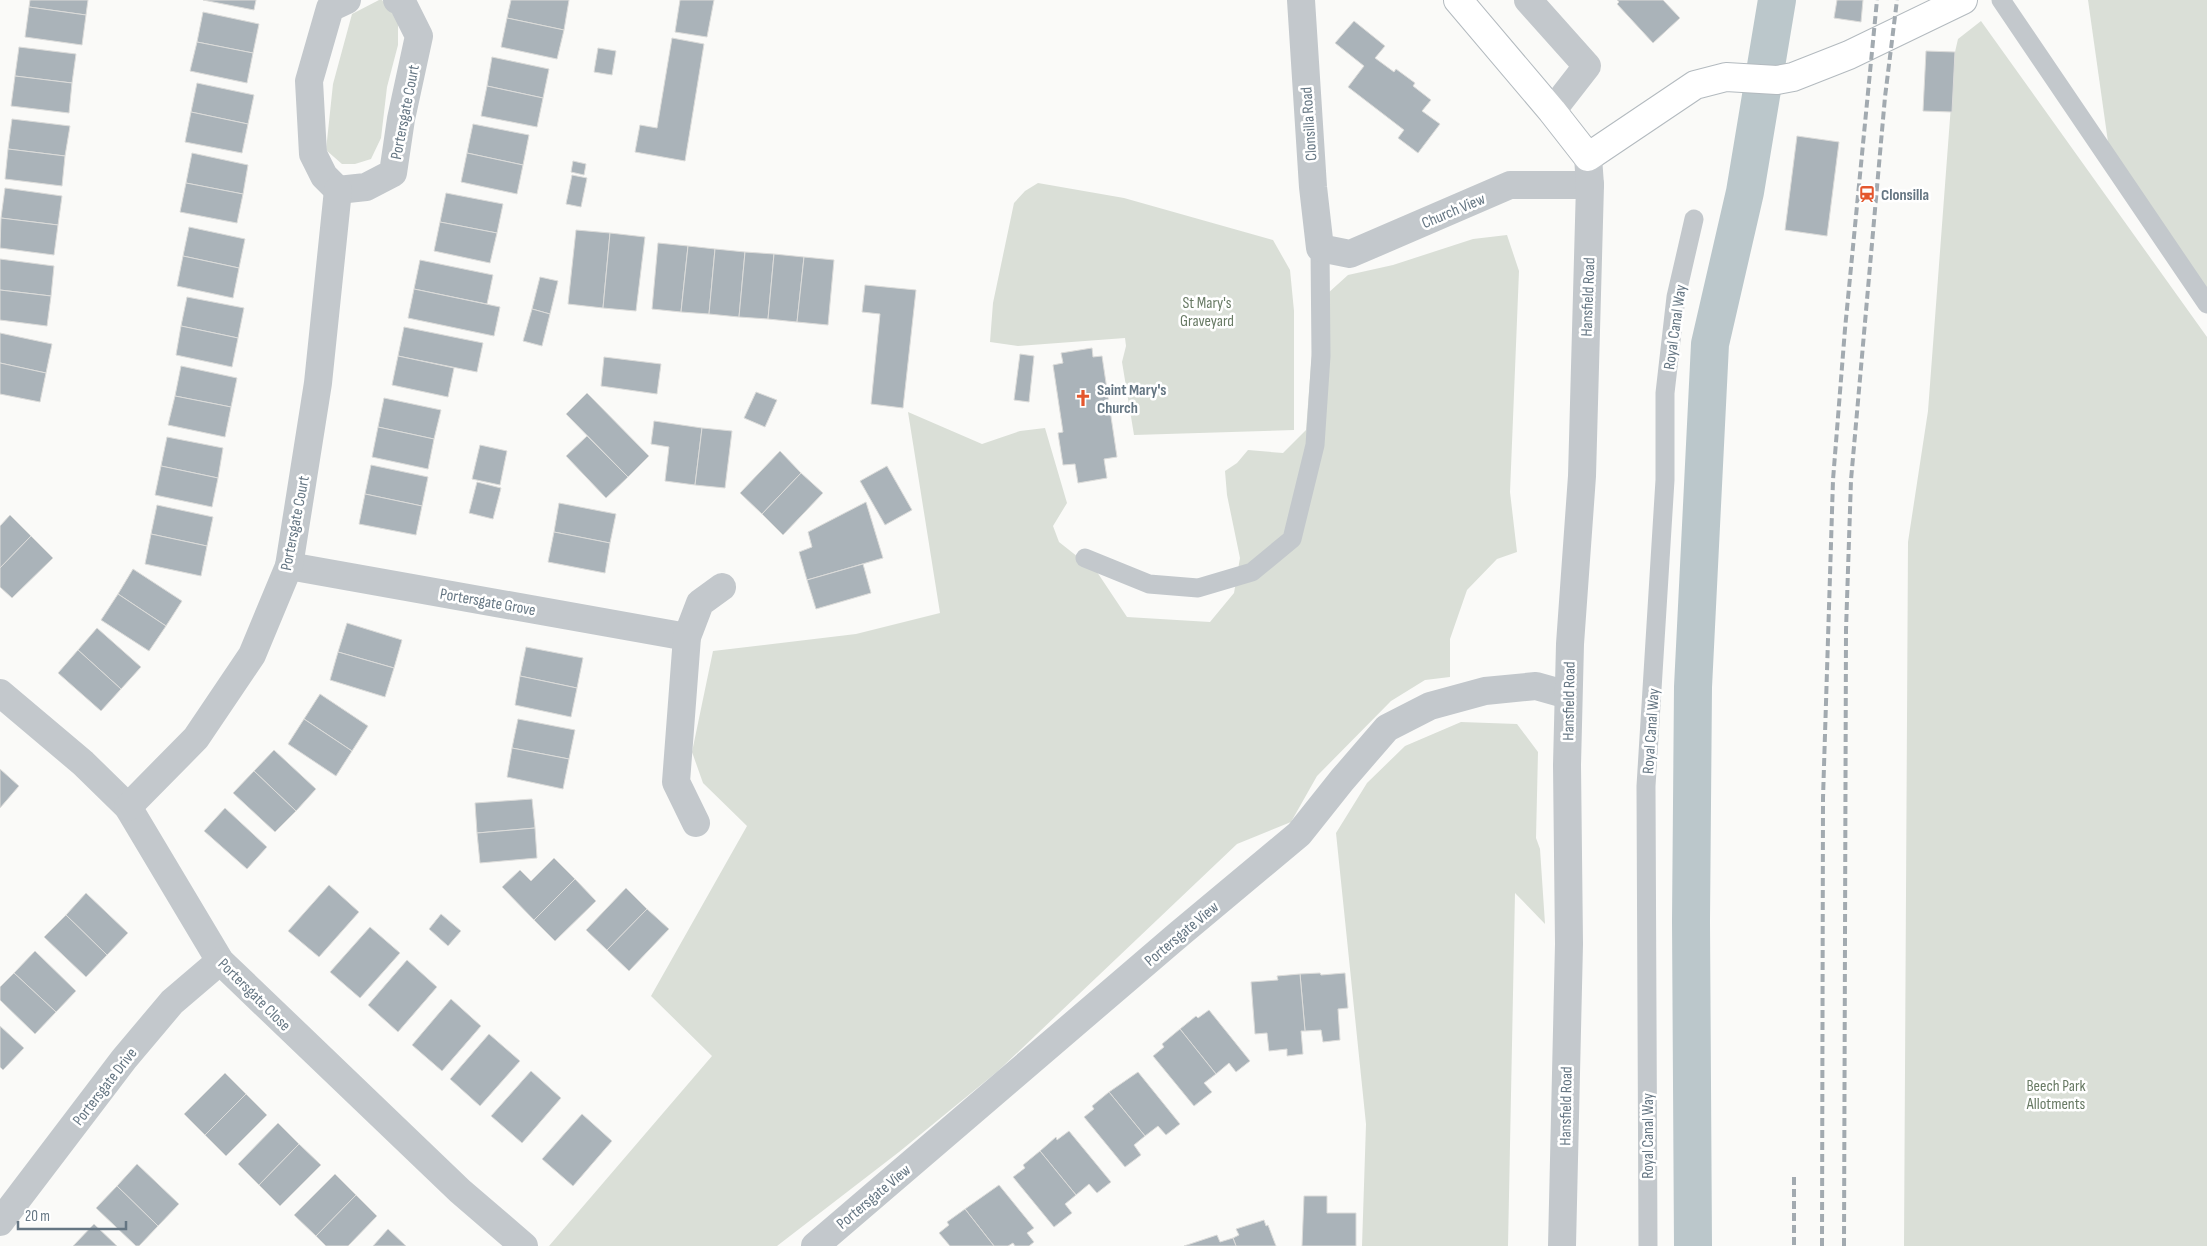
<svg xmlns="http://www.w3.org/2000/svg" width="2207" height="1246" viewBox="0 0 2207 1246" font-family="'Sofia Sans Condensed',sans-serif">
<rect width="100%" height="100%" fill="#fafaf8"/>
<g fill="#dadfd7">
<polygon points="379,0 382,0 398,20 398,45 387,87 381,138 371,159 355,164 342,164 326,150 333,84 352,14"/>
<polygon points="2088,0 2207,0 2207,300 2108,142"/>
<polygon points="1981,21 2207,337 2207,1246 1904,1246 1908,542 1928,411 1955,52 1958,39"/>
<polygon points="1038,183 1124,198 1273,240 1290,270 1294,311 1294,430 1134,435 1122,362 1126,346 1125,338 1018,346 990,342 993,303 1014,203 1025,191"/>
<polygon points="1507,235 1519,271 1510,492 1517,552 1497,559 1467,590 1450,639 1450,677 1425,680 1391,701 1317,776 1291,822 1237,844 998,1071 899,1152 777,1246 549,1246 712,1056 651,996 747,826 703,783 692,752 713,651 856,634 940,613 908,412 982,444 1020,431 1045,428 1067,503 1053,526 1059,542 1097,572 1127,617 1210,622 1234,593 1240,558 1227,495 1225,471 1237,463 1248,450 1283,453 1306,430 1316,300 1327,294 1348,275 1393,265 1473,239"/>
<polygon points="1461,722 1517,724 1538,752 1536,838 1540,849 1545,924 1515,893 1508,1246 1362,1246 1366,1124 1336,833 1367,783 1405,746"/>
</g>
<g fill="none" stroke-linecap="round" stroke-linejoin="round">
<polyline stroke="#bbc7cb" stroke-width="38" points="1693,1246 1691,921 1693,687 1710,344 1745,192 1777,0"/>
</g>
<g fill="#aab3b9" stroke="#dcdcda">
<polygon points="30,0 88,0 86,15 29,7"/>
<polygon points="203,0 256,0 254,10"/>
<polygon points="511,0 569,0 564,30 507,18"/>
<polygon points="680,0 714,0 707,37 675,32"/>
<polygon points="1617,0 1663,0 1680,18 1653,43 1617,4 1619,2"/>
<polygon points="1837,0 1863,0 1861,22 1834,18"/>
<polygon points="29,7 86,15 82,45 25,37"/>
<polygon points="203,12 259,24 253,53 197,42"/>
<polygon points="507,18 564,30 557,59 501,47"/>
<polygon points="1354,21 1385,46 1375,58 1394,72 1396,69 1415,83 1413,86 1431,100 1422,111 1440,124 1418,153 1398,138 1404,130 1348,87 1364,66 1335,43"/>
<polygon points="672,38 704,44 685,161 635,152 640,125 657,128"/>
<polygon points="197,42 253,53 247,83 190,71"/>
<polygon points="19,47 76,54 72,83 15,76"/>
<polygon points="598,48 616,51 612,75 594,72"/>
<polygon points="1926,51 1955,52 1952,112 1923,111"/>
<polygon points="492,57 549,69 543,98 487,86"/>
<polygon points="15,76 72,83 69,113 11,106"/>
<polygon points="197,83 254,95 248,124 191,112"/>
<polygon points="487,86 543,98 537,127 481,116"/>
<polygon points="191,112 248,124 242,153 185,142"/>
<polygon points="12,119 70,126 65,156 8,149"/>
<polygon points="473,124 529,135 523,165 467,153"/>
<polygon points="1797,136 1839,142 1827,236 1785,230"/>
<polygon points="8,149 65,156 62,186 5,179"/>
<polygon points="192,153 248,165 243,194 186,183"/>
<polygon points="467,153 523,165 517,194 461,182"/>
<polygon points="573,161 586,164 584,175 571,172"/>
<polygon points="572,175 587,178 581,207 566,204"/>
<polygon points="186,183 243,194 237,223 180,212"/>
<polygon points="5,188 62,196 58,225 1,218"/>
<polygon points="446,193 503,204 497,233 440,222"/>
<polygon points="1,218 58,225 54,255 0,248"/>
<polygon points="440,222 497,233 490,263 434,251"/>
<polygon points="189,227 245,239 239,268 183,256"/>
<polygon points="576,230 610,233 603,308 568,304"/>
<polygon points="610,233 645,237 636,311 603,308"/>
<polygon points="658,243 688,246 681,312 652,309"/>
<polygon points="688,246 715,249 709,314 681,312"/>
<polygon points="715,249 745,252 739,317 709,314"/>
<polygon points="745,252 774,254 768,319 739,317"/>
<polygon points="774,254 804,257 797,322 768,319"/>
<polygon points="183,256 239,268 233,298 177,286"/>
<polygon points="804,257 834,260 828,325 797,322"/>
<polygon points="0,259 54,266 51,296 0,290"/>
<polygon points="420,260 493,275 487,304 414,289"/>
<polygon points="540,277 558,281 550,314 532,309"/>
<polygon points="865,285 916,290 903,408 871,404 880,314 862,312"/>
<polygon points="414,289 500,307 494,336 408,318"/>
<polygon points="0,290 51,296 47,326 0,320"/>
<polygon points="187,297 244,308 238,338 181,326"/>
<polygon points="532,309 550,314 542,346 523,341"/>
<polygon points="181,326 238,338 232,367 176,355"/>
<polygon points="404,327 483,343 477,372 398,356"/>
<polygon points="0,333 52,344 46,373 0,363"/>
<polygon points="1092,348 1093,357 1102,356 1117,457 1104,459 1107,478 1078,483 1075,464 1063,465 1058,433 1063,432 1053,365 1063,363 1061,353"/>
<polygon points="1020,354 1034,356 1029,402 1014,400"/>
<polygon points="398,356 454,368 448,397 392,385"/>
<polygon points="604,357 661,364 657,394 601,386"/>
<polygon points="0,363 46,373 40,402 0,394"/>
<polygon points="181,366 237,378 231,407 175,396"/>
<polygon points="756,392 777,400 765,427 744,418"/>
<polygon points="587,393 649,456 628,477 566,414"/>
<polygon points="175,396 231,407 225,437 168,425"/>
<polygon points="384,398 441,410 434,439 378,427"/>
<polygon points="654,421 702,428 695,485 665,481 669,447 651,444"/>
<polygon points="378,427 434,439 428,469 372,457"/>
<polygon points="702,428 732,431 725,488 695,485"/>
<polygon points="587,436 628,477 606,498 566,456"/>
<polygon points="167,437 223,448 218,478 161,466"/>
<polygon points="480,445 507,451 500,485 472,479"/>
<polygon points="780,451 801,473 762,514 740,493"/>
<polygon points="371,465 428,477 422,506 365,494"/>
<polygon points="161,466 218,478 212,507 155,495"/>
<polygon points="887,466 912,510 885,525 860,481"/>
<polygon points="801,473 823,493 783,535 762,514"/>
<polygon points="477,482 501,488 493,519 469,513"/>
<polygon points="365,494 422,506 416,535 359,524"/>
<polygon points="866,502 883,558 807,580 799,552 812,547 808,532"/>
<polygon points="559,503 616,514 610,543 554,532"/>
<polygon points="157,505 213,517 207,546 151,534"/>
<polygon points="10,515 31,536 0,568 0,526"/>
<polygon points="554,532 610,543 605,573 548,562"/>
<polygon points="151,534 207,546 201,576 145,564"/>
<polygon points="31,536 53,558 12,598 0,587 0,568"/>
<polygon points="863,564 871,593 816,609 807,580"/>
<polygon points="133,569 182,601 166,626 118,594"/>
<polygon points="118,594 166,626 149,651 101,620"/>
<polygon points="347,623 402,640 394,668 338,652"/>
<polygon points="97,628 141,667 121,689 78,650"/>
<polygon points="526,647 583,658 577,688 520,676"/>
<polygon points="78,650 121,689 101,711 58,673"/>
<polygon points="338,652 394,668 385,697 330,680"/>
<polygon points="520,676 577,688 571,717 515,705"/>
<polygon points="320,694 368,726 352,751 304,719"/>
<polygon points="304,719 352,751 336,776 288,744"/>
<polygon points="518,719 575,730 569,759 512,748"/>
<polygon points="512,748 569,759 563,789 507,777"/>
<polygon points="274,750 316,789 296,811 254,771"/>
<polygon points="0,769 19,786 0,808"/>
<polygon points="254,771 296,811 275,832 233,793"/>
<polygon points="532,799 535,828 477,833 475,803"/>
<polygon points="225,808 267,847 247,869 204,831"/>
<polygon points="535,828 537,858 480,863 477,833"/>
<polygon points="554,858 575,879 534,920 502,887 520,870 531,881"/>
<polygon points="575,879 596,901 555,941 534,920"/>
<polygon points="329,885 359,912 319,957 288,931"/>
<polygon points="626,888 647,909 607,950 586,930"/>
<polygon points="86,893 128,933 107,955 66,915"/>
<polygon points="647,909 669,929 629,971 607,950"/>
<polygon points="441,914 461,931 448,946 429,929"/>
<polygon points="66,915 107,955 86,977 44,937"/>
<polygon points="370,927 400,953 360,998 330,972"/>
<polygon points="35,951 76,991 56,1012 14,973"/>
<polygon points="407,960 437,987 398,1032 368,1005"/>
<polygon points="14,973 56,1012 35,1034 0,1000 0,987"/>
<polygon points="1320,973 1321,975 1345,973 1348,1008 1338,1009 1340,1040 1323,1042 1321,1030 1305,1031 1300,974"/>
<polygon points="1300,974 1305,1031 1301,1031 1303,1054 1287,1056 1287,1049 1269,1051 1267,1033 1255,1034 1251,982 1278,980 1277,976"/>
<polygon points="451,999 481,1026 442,1071 412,1045"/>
<polygon points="1209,1010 1250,1061 1236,1072 1229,1063 1216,1074 1180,1029 1196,1016 1198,1018"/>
<polygon points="0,1026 24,1048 3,1070 0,1067"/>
<polygon points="1180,1029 1216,1074 1204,1083 1212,1092 1194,1106 1153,1056 1164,1047 1162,1044"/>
<polygon points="489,1034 520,1061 480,1106 450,1079"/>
<polygon points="531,1071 561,1098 522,1143 491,1116"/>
<polygon points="1138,1072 1180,1124 1166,1135 1158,1126 1145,1136 1109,1092"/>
<polygon points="225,1073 246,1094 205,1135 184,1114"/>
<polygon points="1109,1092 1145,1136 1134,1145 1141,1155 1125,1167 1084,1117 1094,1109 1092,1106"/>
<polygon points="246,1094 267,1115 226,1156 205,1135"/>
<polygon points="582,1114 612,1141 573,1186 542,1159"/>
<polygon points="278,1123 299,1144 259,1185 238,1164"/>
<polygon points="1069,1131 1111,1182 1097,1193 1089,1184 1076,1195 1040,1151 1056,1137 1057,1140"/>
<polygon points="299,1144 321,1165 280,1206 259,1185"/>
<polygon points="1040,1151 1076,1195 1065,1204 1072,1213 1054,1227 1013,1177 1025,1168 1023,1165"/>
<polygon points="137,1164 179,1204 158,1226 117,1186"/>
<polygon points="335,1174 356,1195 316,1236 294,1215"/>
<polygon points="999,1185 1034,1228 1027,1233 1034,1242 1029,1246 1015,1246 1013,1243 1008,1246 994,1246 965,1209"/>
<polygon points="117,1186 158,1226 139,1246 136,1246 96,1208"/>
<polygon points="356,1195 377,1216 348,1246 326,1246 316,1236"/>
<polygon points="1304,1196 1327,1196 1327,1213 1356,1213 1356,1246 1302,1246"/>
<polygon points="965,1209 994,1246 950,1246 939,1233 949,1225 947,1222"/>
<polygon points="1264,1220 1266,1226 1268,1225 1276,1246 1236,1246 1233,1238 1239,1235 1236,1229"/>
<polygon points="94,1224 117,1246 73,1246"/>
<polygon points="388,1229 406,1246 373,1246"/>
<polygon points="1217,1235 1220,1242 1233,1238 1236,1246 1184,1246"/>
</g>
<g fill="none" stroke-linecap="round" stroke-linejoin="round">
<g stroke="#b3babf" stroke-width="30">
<polyline id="secondary" points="1458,0 1552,111 1588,157 1695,85 1726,77 1777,80 1793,77 1849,55 1963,0"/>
</g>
<g stroke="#c3c8cc" stroke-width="19">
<polyline points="2001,0 2207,304"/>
<polyline points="1085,558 1149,584 1198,588 1252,572 1292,539 1315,445 1321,356 1320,248"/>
<polyline points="1648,1246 1646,786 1665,480 1665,393 1676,297 1694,219"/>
</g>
<g stroke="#c3c8cc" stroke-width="28">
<polyline points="1301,0 1313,187 1320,248 1350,254 1510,185 1590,185"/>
<polyline points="1528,0 1587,66 1552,111"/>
<polyline points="338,190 366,187 393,173 401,119 419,36 402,2 397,0"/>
<polyline points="338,190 324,176 313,154 309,81 330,8 347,0"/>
<polyline points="289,566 687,637"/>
<polyline points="0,693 83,763 128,807 220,961 460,1191 524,1246"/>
<polyline points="128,807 196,738 252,655 289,566 318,383 338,190"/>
<polyline points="696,823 676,782 687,637 700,603 722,587"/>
<polyline points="0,1222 124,1059 172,1002 220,961"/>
<polyline points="815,1246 1178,935 1299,834 1342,780 1387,728 1430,706 1485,691 1536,686 1568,695"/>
</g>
<polyline stroke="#c3c8cc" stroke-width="28" points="1562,1246 1569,944 1567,765 1570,644 1582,476 1590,185 1588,157"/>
<use href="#secondary" stroke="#fff" stroke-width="28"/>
<g stroke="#a2aab0" stroke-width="4" stroke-dasharray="8 4" stroke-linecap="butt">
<polyline points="1794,1177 1794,1246"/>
<polyline points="1822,1246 1823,798 1833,480 1845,329 1877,0"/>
<polyline points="1844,1246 1846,630 1851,480 1885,97 1897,0"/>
</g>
</g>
<defs>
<g id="station-bare" transform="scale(1.35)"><path d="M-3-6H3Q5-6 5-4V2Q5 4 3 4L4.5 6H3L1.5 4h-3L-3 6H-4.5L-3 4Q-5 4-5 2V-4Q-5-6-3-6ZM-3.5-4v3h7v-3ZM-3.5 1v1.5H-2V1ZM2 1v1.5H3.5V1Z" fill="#e4572e" stroke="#fff" stroke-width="2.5" paint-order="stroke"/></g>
<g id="church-bare" transform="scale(1.35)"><path d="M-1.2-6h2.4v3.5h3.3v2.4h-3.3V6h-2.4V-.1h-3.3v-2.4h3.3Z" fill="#e4572e" stroke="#fff" stroke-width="2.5" paint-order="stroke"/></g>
</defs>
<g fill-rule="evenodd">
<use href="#station-bare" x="1867" y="194"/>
<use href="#church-bare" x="1083" y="398"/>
</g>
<g text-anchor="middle" stroke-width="5" stroke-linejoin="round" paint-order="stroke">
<g font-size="16" fill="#657683" stroke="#fff">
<text transform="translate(404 112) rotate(-79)" y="6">Portersgate Court</text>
<text transform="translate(1308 124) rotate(-94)" y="6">Clonsilla Road</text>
<text transform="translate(1453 210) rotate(-23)" y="6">Church View</text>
<text transform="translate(1587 297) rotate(-88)" y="6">Hansfield Road</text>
<text transform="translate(1674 327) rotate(-82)" y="6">Royal Canal Way</text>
<text transform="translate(294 523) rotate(-79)" y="6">Portersgate Court</text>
<text transform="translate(488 601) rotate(10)" y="6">Portersgate Grove</text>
<text transform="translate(1568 701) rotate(-89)" y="6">Hansfield Road</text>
<text transform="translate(1650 731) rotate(-86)" y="6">Royal Canal Way</text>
<text transform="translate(1181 933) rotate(-40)" y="6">Portersgate View</text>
<text transform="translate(255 994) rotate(45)" y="6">Portersgate Close</text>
<text transform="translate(104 1086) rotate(-52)" y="6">Portersgate Drive</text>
<text transform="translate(1565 1106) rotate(-89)" y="6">Hansfield Road</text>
<text transform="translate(1647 1136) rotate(-90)" y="6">Royal Canal Way</text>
<text transform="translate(873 1196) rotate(-40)" y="6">Portersgate View</text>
</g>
<g font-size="16" font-weight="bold" fill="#657683" stroke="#fff" text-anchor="start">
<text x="1881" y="200">Clonsilla</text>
<text x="1097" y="395">Saint Mary's<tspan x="1097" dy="18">Church</tspan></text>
</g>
<g font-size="16" fill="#687a64" stroke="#fff">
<text x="1207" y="308">St Mary's<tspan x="1207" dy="18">Graveyard</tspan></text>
<text x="2056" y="1091">Beech Park<tspan x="2056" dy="18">Allotments</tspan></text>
</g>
</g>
<path d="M18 1221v8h108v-8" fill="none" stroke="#657683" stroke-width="2.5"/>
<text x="25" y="1221" font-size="15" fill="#657683" stroke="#ffffff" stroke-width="4" paint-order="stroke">20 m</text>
</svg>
